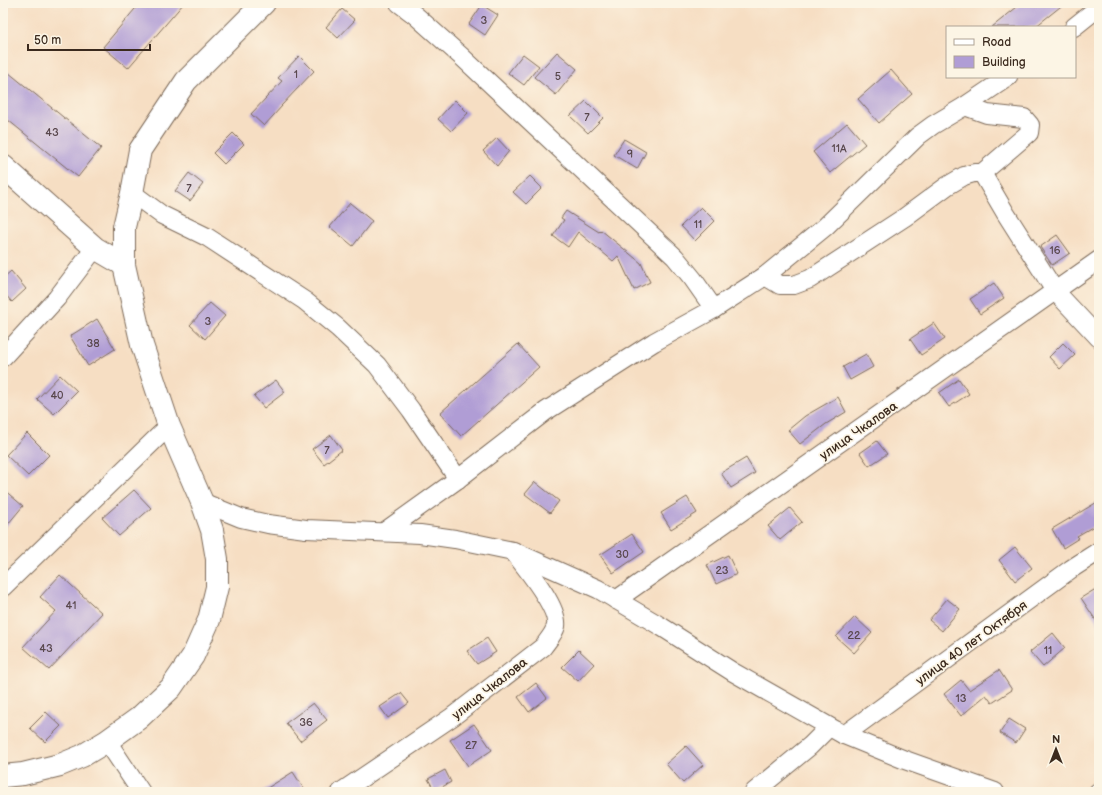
<svg xmlns="http://www.w3.org/2000/svg" width="1102" height="795" viewBox="0 0 1102 795" font-family="'Balsamiq Sans',sans-serif">
<rect width="100%" height="100%" fill="#fcf5e5"/>
<filter id="ink" filterUnits="userSpaceOnUse"><feTurbulence type="fractalNoise" baseFrequency=".025" numOctaves="2"/><feDisplacementMap in="SourceGraphic" scale="8" xChannelSelector="R" yChannelSelector="G"/><feConvolveMatrix kernelMatrix="1 2 1 2 8 2 1 2 1" color-interpolation-filters="sRGB"/></filter>
<filter id="wash" filterUnits="userSpaceOnUse"><feTurbulence type="fractalNoise" baseFrequency=".012" numOctaves="4" result="noise"/><feDisplacementMap in="SourceGraphic" scale="16" xChannelSelector="R" yChannelSelector="G"/><feGaussianBlur stdDeviation="0.9" result="paint"/><feColorMatrix in="noise" values="0 0 0 0 0 0 0 0 0 0 0 0 0 0 0 0 0 1.4 0 .05"/><feComposite in="paint" operator="in"/></filter>
<g filter="url(#wash)">
<rect width="100%" height="100%" fill="#f6dec3"/>
<g id="blocks">
<g fill="#b09dd5">
<polygon points="140,3 184,3 128,68 103,47"/>
<polygon points="1022,3 1065,3 1035,27 992,27"/>
<polygon points="482,5 498,15 485,35 469,24"/>
<polygon points="342,9 355,20 338,38 326,27"/>
<polygon points="557,52 577,69 556,95 534,77"/>
<polygon points="523,54 539,66 524,85 508,73"/>
<polygon points="299,56 314,71 281,106 282,106 264,126 251,114 282,81 278,78"/>
<polygon points="3,68 101,148 78,177 3,116"/>
<polygon points="891,70 912,94 879,123 858,99"/>
<polygon points="455,100 468,113 451,131 438,119"/>
<polygon points="586,101 603,118 588,133 570,116"/>
<polygon points="847,123 865,144 830,173 813,152"/>
<polygon points="233,133 244,144 224,164 213,153"/>
<polygon points="497,138 509,151 497,166 483,151"/>
<polygon points="624,139 646,152 637,169 614,155"/>
<polygon points="189,173 203,184 190,201 175,191"/>
<polygon points="530,176 542,188 526,204 513,192"/>
<polygon points="350,203 372,221 353,246 330,227"/>
<polygon points="701,207 715,221 695,241 681,226"/>
<polygon points="566,211 599,232 601,230 641,263 650,282 634,290 618,256 613,261 578,232 568,247 553,236 564,220 561,218"/>
<polygon points="1057,235 1070,253 1052,265 1040,247"/>
<polygon points="11,271 26,289 12,302 3,292 3,278"/>
<polygon points="994,283 1004,298 980,314 970,299"/>
<polygon points="210,303 225,316 205,339 190,325"/>
<polygon points="97,319 115,349 88,366 70,336"/>
<polygon points="934,323 945,339 921,355 910,339"/>
<polygon points="1063,343 1075,355 1060,369 1049,357"/>
<polygon points="518,344 539,367 461,436 440,413"/>
<polygon points="866,354 873,367 850,380 843,367"/>
<polygon points="60,375 77,391 54,414 37,399"/>
<polygon points="959,379 969,394 949,407 939,393"/>
<polygon points="276,380 285,392 264,408 254,396"/>
<polygon points="838,397 846,412 826,424 800,444 788,430 805,416"/>
<polygon points="27,433 49,455 28,476 6,455"/>
<polygon points="331,435 342,450 324,464 312,449"/>
<polygon points="877,441 887,454 869,466 860,453"/>
<polygon points="746,458 755,473 731,488 721,473"/>
<polygon points="535,482 559,501 550,513 525,494"/>
<polygon points="3,489 23,506 3,530"/>
<polygon points="134,490 151,508 119,536 102,518"/>
<polygon points="687,497 697,513 671,529 661,513"/>
<polygon points="1099,501 1099,523 1077,536 1079,538 1063,548 1052,529"/>
<polygon points="790,508 802,522 780,540 768,526"/>
<polygon points="632,534 644,552 613,573 600,555"/>
<polygon points="1015,547 1032,568 1015,581 999,560"/>
<polygon points="728,555 737,574 716,584 707,565"/>
<polygon points="60,575 102,613 49,670 23,647 56,611 40,597"/>
<polygon points="1099,587 1099,625 1081,598"/>
<polygon points="947,599 960,609 942,631 929,620"/>
<polygon points="855,617 872,633 854,653 836,637"/>
<polygon points="1053,633 1065,648 1043,667 1030,652"/>
<polygon points="487,638 496,652 477,664 467,651"/>
<polygon points="579,650 594,664 578,681 562,667"/>
<polygon points="999,670 1012,690 992,703 986,695 961,716 944,694 961,680 969,690"/>
<polygon points="536,683 547,698 529,712 518,697"/>
<polygon points="401,693 409,703 388,718 380,707"/>
<polygon points="313,703 327,720 300,741 286,723"/>
<polygon points="46,712 61,726 45,742 30,728"/>
<polygon points="1009,719 1025,729 1016,743 1000,733"/>
<polygon points="474,724 492,750 468,766 450,740"/>
<polygon points="686,746 703,765 683,783 666,764"/>
<polygon points="445,770 451,782 435,791 428,779"/>
<polygon points="293,772 306,792 261,792"/>
</g>
</g>
</g>
<g filter="url(#ink)">
<use href="#blocks" fill-opacity="0" stroke="#7c6958" stroke-width="1"/>
<g fill="none" stroke-linecap="round" stroke-linejoin="round">
<g stroke="#7c6958" stroke-width="20">
<g id="minor">
<polyline points="399,3 415,15 462,57 675,257 693,279 714,309"/>
<polyline points="1074,27 1099,7"/>
<polyline points="965,106 987,114 1024,118 1030,125 1029,133 982,173 1006,214 1055,291 1099,338"/>
<polyline points="132,193 162,215 207,237 305,301 338,328 377,365 411,410 458,479"/>
<polyline points="765,276 780,285 794,285 810,279 905,217 947,186 964,176 974,173 982,173"/>
<polyline points="3,357 57,298 95,248"/>
<polyline points="202,502 241,518 268,524 306,529 420,534 455,539 513,551 598,589 662,627 733,672 844,735 905,760 995,792"/>
<polyline points="384,532 458,479 546,411 654,342 714,309 765,276 825,227 918,136 933,125 965,106 1008,77"/>
<polyline points="3,587 169,426"/>
<polyline points="616,600 1099,260"/>
<polyline points="844,735 1071,569 1099,551"/>
<polyline points="107,741 141,792"/>
<path d="M341,792L452,717L543,647C548,640 554,634 556,626C559,607 525,567 513,551"/>
<polyline points="754,792 810,746 829,727"/>
<polyline points="1098,792 1099,792"/>
</g>
</g>
<g stroke="#7c6958" stroke-width="24">
<polyline id="tertiary" points="3,166 95,248 124,265"/>
</g>
<g stroke="#7c6958" stroke-width="24">
<polyline id="primary" points="3,776 23,774 60,765 82,756 107,741 139,718 171,688 193,656 209,620 217,587 217,559 212,530 202,502 169,426 142,345 124,265 124,227 132,193 140,150 186,81 264,3"/>
</g>
<use href="#minor" stroke="#fff" stroke-width="18"/>
<use href="#tertiary" stroke="#fff" stroke-width="22"/>
<use href="#primary" stroke="#fff" stroke-width="22"/>
</g>
</g>
<g text-anchor="middle" stroke-width="3.5" stroke-linejoin="round" paint-order="stroke">
<g font-size="11" fill="#58474c">
<text x="484" y="24">3</text>
<text x="296" y="78">1</text>
<text x="558" y="80">5</text>
<text x="587" y="121">7</text>
<text x="52" y="136">43</text>
<text x="839" y="152">11А</text>
<text x="630" y="158">9</text>
<text x="189" y="192">7</text>
<text x="698" y="228">11</text>
<text x="1055" y="254">16</text>
<text x="208" y="325">3</text>
<text x="93" y="347">38</text>
<text x="57" y="399">40</text>
<text x="327" y="454">7</text>
<text x="622" y="558">30</text>
<text x="722" y="574">23</text>
<text x="71" y="609">41</text>
<text x="854" y="639">22</text>
<text x="46" y="652">43</text>
<text x="1048" y="654">11</text>
<text x="961" y="702">13</text>
<text x="306" y="726">36</text>
<text x="471" y="749">27</text>
</g>
<g font-size="13" fill="#3b2a1e" stroke="#fcf5e5">
<text transform="translate(858 430) rotate(-35)" y="5">улица Чкалова</text>
<text transform="translate(971 642) rotate(-36)" y="5">улица 40 лет Октября</text>
<text transform="translate(489 688) rotate(-38)" y="5">улица Чкалова</text>
</g>
</g>
<rect width="1102" height="795" fill="none" stroke="#fcf5e5" stroke-width="16"/>
<rect x="946" y="26" width="130" height="52" fill="#fcf5e5" stroke="#afa495"/>
<rect x="954" y="39" width="20" height="6" fill="#ffffff" stroke="#afa495"/>
<text x="982" y="46" font-size="12" fill="#3b2a1e">Road</text>
<rect x="954" y="56" width="20" height="12" fill="#b09dd5" stroke="#afa495"/>
<text x="982" y="66" font-size="12" fill="#3b2a1e">Building</text>
<g transform="translate(1056 749)" stroke="#fcf5e5" stroke-width="3" paint-order="stroke">
<path d="M0-3L7 15L0 10L-7 15Z" fill="#3b2a1e"/>
<text y="-6" font-size="11" font-weight="bold" text-anchor="middle" fill="#3b2a1e">N</text>
</g>
<path d="M28 44v6h122v-6" fill="none" stroke="#3b2a1e" stroke-width="2"/>
<text x="34" y="44" font-size="12" fill="#3b2a1e" stroke="#fcf5e5" stroke-width="3" paint-order="stroke">50 m</text>
</svg>
